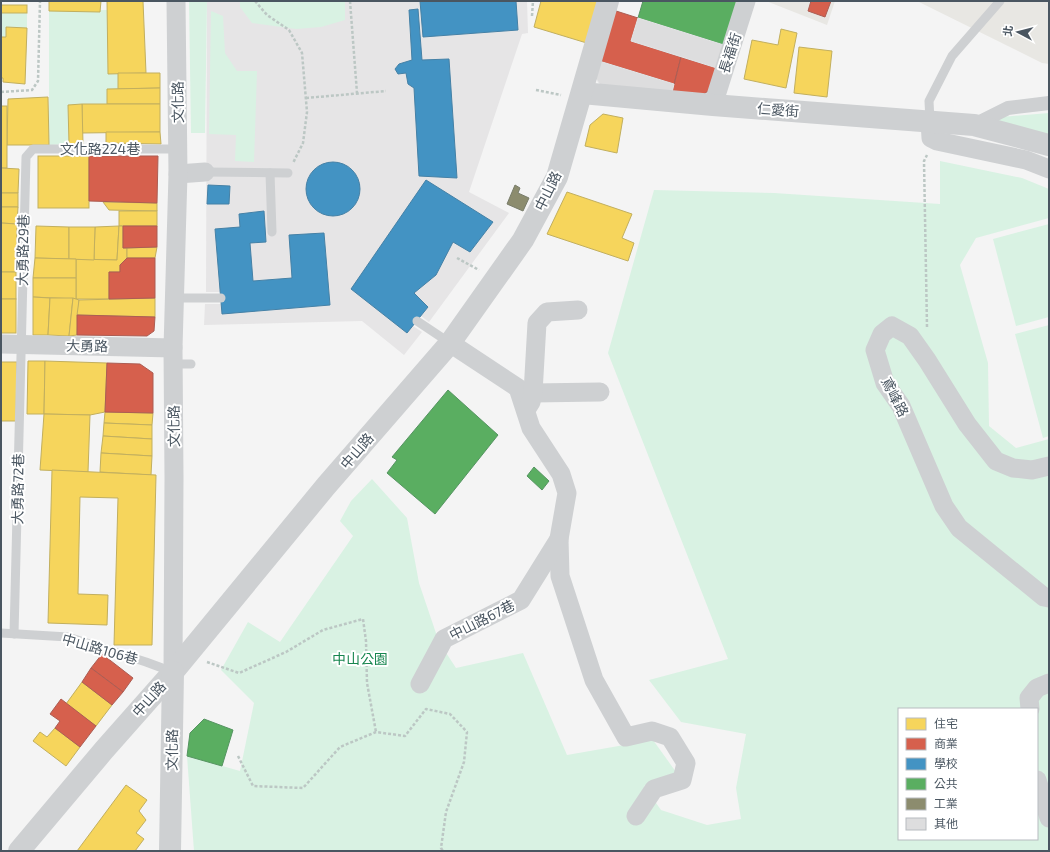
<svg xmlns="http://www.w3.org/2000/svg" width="1050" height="852" viewBox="0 0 1050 852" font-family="'Exo 2','Noto Sans TC',sans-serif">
<rect width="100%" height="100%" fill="#f4f4f4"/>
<g fill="#e8e7e3">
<polygon points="766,1 835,1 827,25"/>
<polygon points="917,1 1049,1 1049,64 1042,63"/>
</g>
<polygon fill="#e6e5e6" points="207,1 527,1 528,33 522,34 469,192 509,213 429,322 421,316 413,326 422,332 404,355 362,321 204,325 205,304 221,304 220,292 206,292"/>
<g fill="#d9f2e3" fill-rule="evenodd">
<polygon points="189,1 207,1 205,133 191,133"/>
<polygon points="240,1 345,1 345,20 321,27 296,29 252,23 240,7"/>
<polygon points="107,10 108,74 118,73 118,89 107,104 68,105 69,144 49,145 49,11"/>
<polygon points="211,11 223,16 225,53 237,71 257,71 254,162 235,161 236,135 209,134"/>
<polygon points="1,13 27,13 27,28 6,27 6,37 1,37"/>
<polygon points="1049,113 1049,135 997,121 1001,117"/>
<path d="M940,161L1022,178L1049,189V218L976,238L960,265L988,363L989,426L1016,448L1049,439V851H194L187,756L240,771L254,703L221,670L248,622L280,642L353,536L340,521L351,501L372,479L407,518L419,583L439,642L456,668L523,653L567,755L653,740L676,772L644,786L661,810L707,825L741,819L736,788L746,734L681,722L649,680L728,659L608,353L654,190L774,193L940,204ZM899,709H1037V839H899Z"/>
<polygon points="1049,224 1049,317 1016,326 993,239"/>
<polygon points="1049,325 1049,436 1043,438 1015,334"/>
</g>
<g fill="#f6d55c" stroke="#c2af5e">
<polygon points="49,1 101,1 100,12 49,11"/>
<polygon points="107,1 143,1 146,73 108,74"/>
<polygon points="541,1 603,1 590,44 534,27"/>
<rect x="1" y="5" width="26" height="8"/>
<polygon points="6,27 27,28 25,84 3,82 3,78 1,78 1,37 6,37"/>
<polygon points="781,29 797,33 786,88 744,79 752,40 778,45"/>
<polygon points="799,47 832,51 827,97 794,93"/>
<polygon points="118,73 160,73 160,88 118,89"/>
<polygon points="160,88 160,104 107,104 107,89"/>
<polygon points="48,97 49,145 7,145 8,99"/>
<polygon points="82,104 160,104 160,132 82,133"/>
<polygon points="82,104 83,144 69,144 68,105"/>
<rect x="1" y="106" width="6" height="62"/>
<polygon points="603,114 623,118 617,153 585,146 590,125"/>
<polygon points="106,132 160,132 161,144 106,143"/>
<rect x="38" y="156" width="51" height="52"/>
<polygon points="1,168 19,169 18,193 1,193"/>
<polygon points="567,192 632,214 622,238 634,243 628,261 547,234"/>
<rect x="1" y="193" width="17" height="14"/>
<polygon points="103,202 157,203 157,211 109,210"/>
<polygon points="1,207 18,207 17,224 1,223"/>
<rect x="119" y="211" width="38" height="15"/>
<polygon points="1,223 17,224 16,272 1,272"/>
<polygon points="36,226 69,227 69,259 35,258"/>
<polygon points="119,226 117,260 94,260 95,227"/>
<polygon points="119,226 123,226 123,248 127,248 127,258 120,265 120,272 109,272 109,299 76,299 76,259 117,260"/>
<polygon points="69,227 95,227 94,260 69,259"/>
<polygon points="157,247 155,258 127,258 127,248"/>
<polygon points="35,258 76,259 76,278 33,278"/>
<rect x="1" y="272" width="15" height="27"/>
<polygon points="33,278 76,278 76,299 33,297"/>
<polygon points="33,297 50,298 48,335 33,335"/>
<polygon points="50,298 73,298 69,336 48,335"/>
<polygon points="73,298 79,300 77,335 69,336"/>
<polygon points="155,298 155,317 77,315 79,300"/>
<rect x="1" y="299" width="15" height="34"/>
<polygon points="28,361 45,361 44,414 27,414"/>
<polygon points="45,361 107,363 105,412 90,415 44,414"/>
<polygon points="1,362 17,362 16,421 1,421"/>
<polygon points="105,412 153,413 152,425 104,423"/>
<polygon points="44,414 90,415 88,472 40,470"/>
<polygon points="104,423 152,425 152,439 103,436"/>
<polygon points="103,436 152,439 152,456 101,453"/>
<polygon points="101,453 152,456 151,475 100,472"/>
<polygon points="52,470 156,475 152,645 114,645 118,498 80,497 78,594 108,595 107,625 48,623"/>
<polygon points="82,682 112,705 96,726 66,704"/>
<polygon points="55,728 80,747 66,766 33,741 40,732 47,737"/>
<polygon points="126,785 147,800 139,811 146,820 136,833 144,839 135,851 77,851"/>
</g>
<g fill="#d6604d" stroke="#ac5d53">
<polygon points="811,1 831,1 825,17 808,11"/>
<polygon points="613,10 638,18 631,41 681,57 674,84 599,61"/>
<polygon points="681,57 720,69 715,86 697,99 671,97"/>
<polygon points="89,156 158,156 157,203 89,201"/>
<polygon points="123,226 157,226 157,247 123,248"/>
<polygon points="127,258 155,258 155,298 109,299 109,272 120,272 120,265"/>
<polygon points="77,315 155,317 154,331 147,336 77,335"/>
<polygon points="107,363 140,364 153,373 153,413 105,412"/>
<polygon points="102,654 133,678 123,692 91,668"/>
<polygon points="91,668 123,692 112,705 82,682"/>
<polygon points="61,699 96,726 80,747 55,728 60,721 50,714"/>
</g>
<g fill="#4393c3" stroke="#4581a6">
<polygon points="420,1 516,1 518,30 423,37"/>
<polygon points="418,9 422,60 449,59 457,178 419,176 414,88 408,84 406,73 398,74 395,69 399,64 412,60 409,10"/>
<circle cx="333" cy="189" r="27"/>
<polygon points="426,180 493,222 470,252 453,242 436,275 414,293 428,307 407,333 351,289"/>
<polygon points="208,185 230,186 229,204 207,204"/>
<polygon points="264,211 266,242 250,243 253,281 292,278 289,235 324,233 330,305 222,314 215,229 240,227 239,214"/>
</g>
<g fill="#5aae61" stroke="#559461">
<polygon points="643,1 741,1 727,46 638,18"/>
<polygon points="448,390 498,435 435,514 387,473 397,460 392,457"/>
<polygon points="534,467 549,481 542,490 527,476"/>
<polygon points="204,719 233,730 222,766 187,756 190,733"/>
</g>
<polygon fill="#8c8c6e" stroke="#787c6a" points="515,185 520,188 518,193 529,198 523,211 507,204"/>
<g fill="#ddddde" stroke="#e5e6e7">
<polygon points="638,18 727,46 720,69 631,41"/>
<polygon points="599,61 674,84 671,97 604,91 594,75"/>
</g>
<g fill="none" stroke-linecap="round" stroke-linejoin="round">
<g stroke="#bcc7c4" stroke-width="2.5" stroke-dasharray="3 2" stroke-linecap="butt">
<polyline points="255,1 267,15 289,30 302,53 307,112 303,143 293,163"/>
<polyline points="350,1 357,93"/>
<polyline points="532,16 533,1"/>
<polyline points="536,90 561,95"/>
<polyline points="1,92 32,90 38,81 40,1"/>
<polyline points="306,98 386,91"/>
<polyline points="457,258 479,270"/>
<polyline points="927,327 924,161 927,155"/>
<polyline points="207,662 239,673 286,652 323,630 363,619 366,641 367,683 376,732"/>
<polyline points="238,756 253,786 303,788 340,747 376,732 405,736 426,709 450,714 467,732 464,762 446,812 441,848 443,851"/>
</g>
<g stroke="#ced0d2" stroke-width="9">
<polyline points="930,121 929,101 952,56 1000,1"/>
<polyline points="205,172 288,173"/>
<polyline points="270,173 272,232"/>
<polyline points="175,298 221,298"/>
<polyline points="417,321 450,343"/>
<polyline points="173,364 191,364"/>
<polyline points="1,633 68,637 146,662 173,672"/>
<polyline points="14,634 26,157 33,149 178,149"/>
</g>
<polyline stroke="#ced0d2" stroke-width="14" points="974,125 1008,108 1049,103"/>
<g stroke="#ced0d2" stroke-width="19">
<polyline points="713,105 746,1"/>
<polyline points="930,121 931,138 937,141 1026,160 1049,169"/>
<polyline points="178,174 205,172"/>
<polyline points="450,343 518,388 531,428 561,474 567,493 559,539 560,576 594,680 626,737 652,731 670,737 686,763 682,780 654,789 636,816"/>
<polyline points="1,344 173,348"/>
<polyline points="533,393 600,392"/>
<polyline points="526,410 531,402 533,393 537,323 547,312 578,310"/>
<polyline points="1049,466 1032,470 1013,468 996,461 967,424 927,360 910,336 892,326 882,334 875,350 885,383 901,406 944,506 959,528 1044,597 1049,598"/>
<polyline points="173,672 174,478 173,348 178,174 176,1"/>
<polyline points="420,684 444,639 521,600 559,539"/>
<polyline points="1030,709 1029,698 1037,688 1049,683"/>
<polyline points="1037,780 1049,818"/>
</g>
<g stroke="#ced0d2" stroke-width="22">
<polyline points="582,93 713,105 974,125 1049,145"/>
<polyline points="19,851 104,750 173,672 326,486 450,343 523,240 557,177 608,1"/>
<polyline points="170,851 173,672"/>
</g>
</g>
<g text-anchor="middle" stroke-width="4" stroke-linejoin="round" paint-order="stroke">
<g font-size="14" fill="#4a5661" stroke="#fff">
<text transform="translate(730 53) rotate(-72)" y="5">長福街</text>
<text transform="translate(178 102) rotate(-91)" y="5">文化路</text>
<text transform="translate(778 110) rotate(4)" y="5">仁愛街</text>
<text x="100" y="154">文化路224巷</text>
<text transform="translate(548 191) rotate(-64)" y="5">中山路</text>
<text transform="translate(23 250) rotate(-89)" y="5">大勇路29巷</text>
<text transform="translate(87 346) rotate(1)" y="5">大勇路</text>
<text transform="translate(895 397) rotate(63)" y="5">鳶峰路</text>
<text transform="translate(174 426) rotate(-91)" y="5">文化路</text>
<text transform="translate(357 451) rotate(-49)" y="5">中山路</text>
<text transform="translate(18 489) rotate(-89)" y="5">大勇路72巷</text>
<text transform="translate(482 620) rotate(-27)" y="5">中山路67巷</text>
<text transform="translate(100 649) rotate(16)" y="5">中山路106巷</text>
<text transform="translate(149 699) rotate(-48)" y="5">中山路</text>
<text transform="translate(172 750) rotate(-89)" y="5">文化路</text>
</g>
<g font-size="14" fill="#17864f" stroke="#fff">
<text x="360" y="664">中山公園</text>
</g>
</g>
<rect width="1050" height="852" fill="none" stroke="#4a5661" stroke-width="4"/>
<rect x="898" y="708" width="140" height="132" fill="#ffffff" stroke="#b7bbc0"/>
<rect x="906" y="718" width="20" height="12" fill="#f6d55c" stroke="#b7bbc0"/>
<text x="934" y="728" font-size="12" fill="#4a5661">住宅</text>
<rect x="906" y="738" width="20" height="12" fill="#d6604d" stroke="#b7bbc0"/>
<text x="934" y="748" font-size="12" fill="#4a5661">商業</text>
<rect x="906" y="758" width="20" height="12" fill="#4393c3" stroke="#b7bbc0"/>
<text x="934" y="768" font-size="12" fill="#4a5661">學校</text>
<rect x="906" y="778" width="20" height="12" fill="#5aae61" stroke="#b7bbc0"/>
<text x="934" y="788" font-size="12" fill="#4a5661">公共</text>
<rect x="906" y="798" width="20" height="12" fill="#8c8c6e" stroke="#b7bbc0"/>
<text x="934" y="808" font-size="12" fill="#4a5661">工業</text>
<rect x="906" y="818" width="20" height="12" fill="#ddddde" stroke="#b7bbc0"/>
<text x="934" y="828" font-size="12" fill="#4a5661">其他</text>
<g transform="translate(1018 32) rotate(277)" stroke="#ffffff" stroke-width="3" paint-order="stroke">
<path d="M0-3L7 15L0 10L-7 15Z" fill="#4a5661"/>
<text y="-6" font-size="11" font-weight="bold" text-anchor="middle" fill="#4a5661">北</text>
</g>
</svg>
